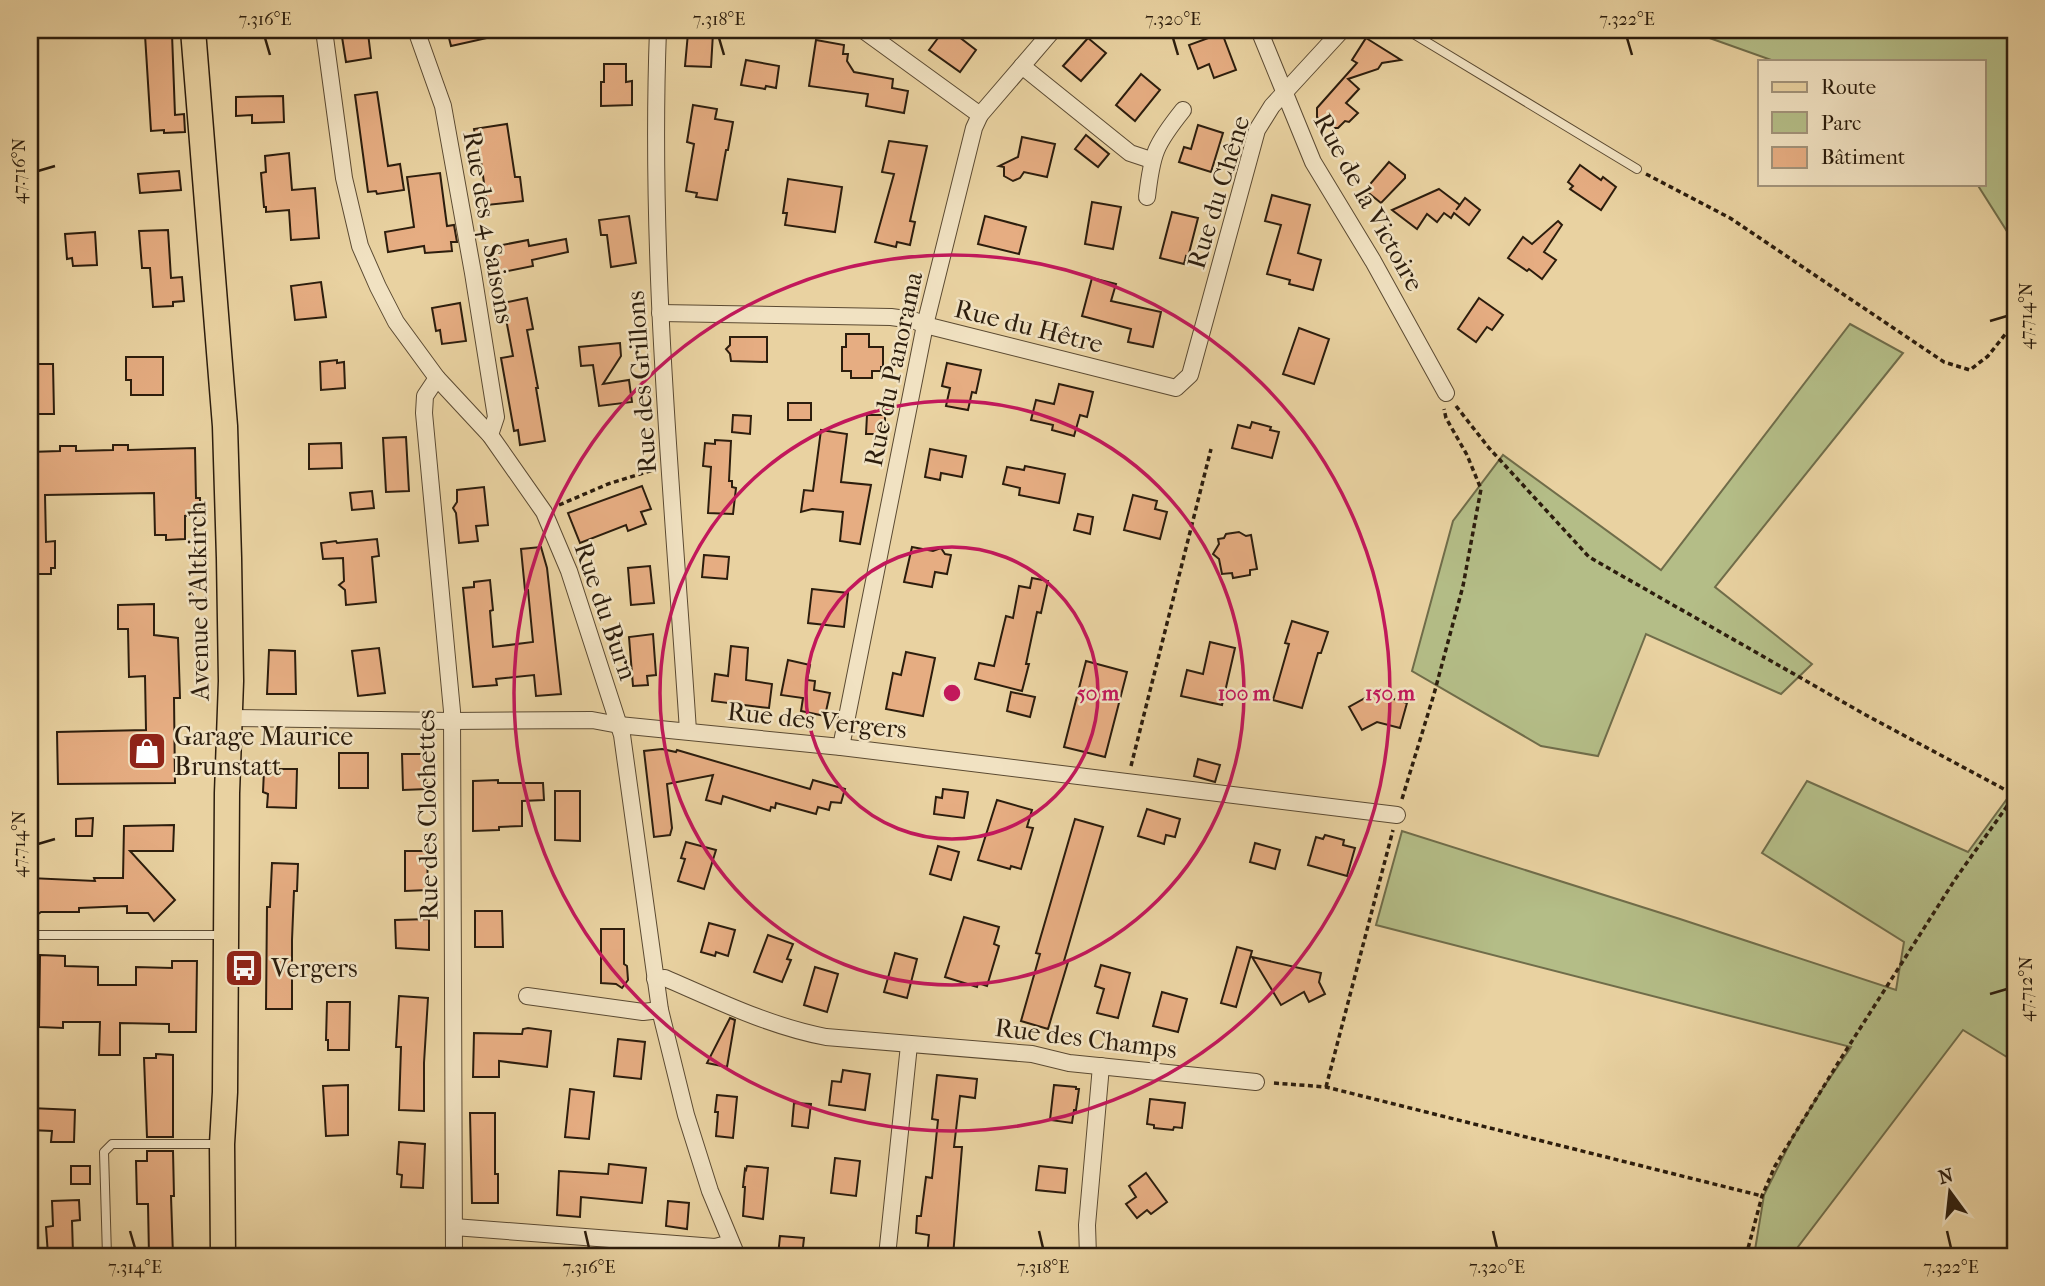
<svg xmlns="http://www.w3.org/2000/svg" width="2045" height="1286" viewBox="0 0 2045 1286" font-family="'IM FELL French Canon',serif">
<rect width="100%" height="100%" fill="#e9d2a1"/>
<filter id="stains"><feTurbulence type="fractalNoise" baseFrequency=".00286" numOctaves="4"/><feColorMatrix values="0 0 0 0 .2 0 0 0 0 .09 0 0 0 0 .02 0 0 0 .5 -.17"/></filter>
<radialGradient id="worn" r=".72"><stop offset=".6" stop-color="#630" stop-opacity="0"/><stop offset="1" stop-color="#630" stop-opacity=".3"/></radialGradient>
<g fill="#b4bd87" stroke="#706d4a" stroke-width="2">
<polygon points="1687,30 2015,30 2015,244 1977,184 1984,184 1984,61 1774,61"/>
<polygon points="1850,324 1903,353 1715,587 1812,664 1781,694 1646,634 1598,756 1541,746 1412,671 1453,521 1503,455 1661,570"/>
<polygon points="1807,781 1968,852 2015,788 2015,1062 1963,1030 1791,1256 1754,1256 1764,1195 1793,1137 1823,1088 1851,1047 1376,925 1402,831 1680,919 1896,990 1904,942 1762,853"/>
</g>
<g fill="#e6ad82" stroke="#2c1d0d" stroke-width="2">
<polygon points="447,30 496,30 496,36 451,46"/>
<polygon points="944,30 950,30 976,50 960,72 929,50"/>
<polygon points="368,33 371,58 346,62 342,37"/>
<polygon points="688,33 713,33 711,67 685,66"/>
<polygon points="1222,33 1236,70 1214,78 1209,64 1198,69 1189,45"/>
<polygon points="172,34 175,115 184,114 185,132 164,133 164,130 151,131 145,35"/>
<polygon points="1088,38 1106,53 1081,81 1063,66"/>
<polygon points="1366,38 1401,60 1382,63 1378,69 1348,79 1359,89 1346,103 1358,113 1349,122 1345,121 1338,128 1330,128 1317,117 1317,108 1357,63 1352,60"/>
<polygon points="816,40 844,45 843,54 848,54 847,61 854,72 893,79 892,88 908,91 904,113 866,106 868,94 809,86"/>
<polygon points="746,60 779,66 776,88 766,86 765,89 741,85"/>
<polygon points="604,64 626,64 626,82 632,81 632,105 601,106 601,82 604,82"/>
<polygon points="1141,74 1160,90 1135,121 1116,105"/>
<polygon points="377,92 388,166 400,164 404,190 377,194 376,191 368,192 355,95"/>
<polygon points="283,96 284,122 252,123 252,115 236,116 236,97"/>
<polygon points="693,105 717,109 715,119 733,122 728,150 726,150 717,200 696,197 697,193 686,191 694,144 687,142"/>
<polygon points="507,124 515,177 520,177 523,201 487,205 480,154 478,154 474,129"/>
<polygon points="1198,125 1223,133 1211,172 1179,162 1184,147 1191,149"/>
<polygon points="1086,135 1109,154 1098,167 1075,149"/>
<polygon points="1022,137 1055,144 1047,177 1024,172 1020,178 1013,181 1004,176 1004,167 999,166 1018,157"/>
<polygon points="889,141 927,146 910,221 915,222 910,245 897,242 896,247 875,242 894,174 882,172"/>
<polygon points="289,153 292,190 315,188 319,238 291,240 289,210 266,212 266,207 264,207 261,173 266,172 265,156"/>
<polygon points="1389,162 1405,175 1405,178 1381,203 1365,190"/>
<polygon points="1580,165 1601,180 1603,177 1616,187 1601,210 1570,189 1573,186 1568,182"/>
<polygon points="179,171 181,190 140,193 138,174"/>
<polygon points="440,173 447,226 454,225 457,242 451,242 452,251 425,253 424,246 388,252 385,232 414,227 407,177"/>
<polygon points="788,179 842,187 835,232 785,225 787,213 783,213"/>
<polygon points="1439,189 1460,205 1456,210 1465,198 1480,210 1469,225 1454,213 1451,218 1444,213 1437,222 1427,214 1417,229 1392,210"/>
<polygon points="1272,195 1310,205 1298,253 1321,260 1313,290 1289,284 1290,280 1267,274 1281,225 1265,221"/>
<polygon points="1092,202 1121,207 1113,249 1085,244"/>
<polygon points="1172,212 1198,218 1188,257 1186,256 1184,264 1160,258"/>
<polygon points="629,216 636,263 611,267 607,235 601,235 599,220"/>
<polygon points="985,216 1026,227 1019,254 978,244"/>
<polygon points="1558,221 1562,225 1544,252 1556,260 1542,279 1529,269 1527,271 1508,258 1523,237 1532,244"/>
<polygon points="168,230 171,278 182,277 184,301 173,302 173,306 153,307 150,268 142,268 139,231"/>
<polygon points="95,232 97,265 73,266 72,258 67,259 65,234"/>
<polygon points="566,239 568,252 532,260 533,266 498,273 492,247 528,240 529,246"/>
<polygon points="1092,278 1116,284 1111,301 1161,312 1153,347 1128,342 1131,329 1082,316"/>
<polygon points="321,282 326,317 295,320 291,286"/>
<polygon points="527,298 533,329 527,330 538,388 536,388 545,441 520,445 518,430 514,431 501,358 513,356 503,303"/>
<polygon points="1479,298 1503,315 1492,330 1487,327 1476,342 1458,329"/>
<polygon points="460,303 466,341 442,344 440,330 436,331 432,308"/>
<polygon points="1299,328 1329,339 1314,384 1283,374"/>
<polygon points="846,334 869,334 869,347 883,347 883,367 881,367 881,371 872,371 872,378 851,378 851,371 842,371 842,347 846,347"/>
<polygon points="730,337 767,337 767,362 731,361 730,354 726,349 730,345"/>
<polygon points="620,343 621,356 603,384 629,380 632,402 599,406 593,365 581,366 579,347"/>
<polygon points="126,357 163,357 163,395 131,395 131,380 126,380"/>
<polygon points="337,360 337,363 344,362 345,388 321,390 320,362"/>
<polygon points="947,363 981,370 976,393 972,392 968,410 946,406 950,388 942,386"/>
<polygon points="30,364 53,364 54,414 30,414"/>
<polygon points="1059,384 1093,392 1087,417 1080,415 1074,436 1052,430 1053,425 1031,420 1036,400 1054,404"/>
<rect x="788" y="403" width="23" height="17"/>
<polygon points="733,415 751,416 750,434 732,432"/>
<polygon points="867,415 885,415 885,434 866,434"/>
<polygon points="1252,422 1271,427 1270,430 1279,432 1272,458 1232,448 1238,425 1250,428"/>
<polygon points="821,430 847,434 841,482 871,485 860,544 840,541 843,512 812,509 801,512 804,490 813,491"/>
<polygon points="406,437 409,491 386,492 383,438"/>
<polygon points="715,440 731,441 729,481 732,481 732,487 736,488 733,514 708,513 711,467 703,466 705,443 715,444"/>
<polygon points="341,443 342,468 309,469 309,444"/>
<polygon points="113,445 128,445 128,450 195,448 196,498 200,498 200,514 185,516 185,539 166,540 166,535 155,535 154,493 45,495 46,542 55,541 55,568 51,568 51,574 30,574 30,452 60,451 60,446 76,446 76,451 113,450"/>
<polygon points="930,449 966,456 962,477 941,473 940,480 925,477"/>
<polygon points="1025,466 1065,474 1059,503 1019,495 1020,488 1003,484 1007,467 1024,470"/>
<polygon points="642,486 651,509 641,512 646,524 628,531 626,525 580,543 568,513"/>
<polygon points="484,487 488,525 476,526 478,541 459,543 456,513 453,508 457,502 457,490"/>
<polygon points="372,491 374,508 352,510 350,493"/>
<polygon points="1133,495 1157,501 1155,509 1167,512 1160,539 1124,530"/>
<polygon points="1078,514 1093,517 1090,534 1074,530"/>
<polygon points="1239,532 1246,536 1251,535 1257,569 1250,570 1250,575 1233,578 1232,573 1222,574 1219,559 1213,554 1219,544 1218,539 1224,538 1226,534"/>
<polygon points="377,539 379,556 372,557 376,602 346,605 345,590 339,585 344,581 343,558 323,559 321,543 336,541 337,543"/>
<polygon points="541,547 547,568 561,694 536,696 534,675 496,679 497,685 473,687 463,588 474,587 474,582 490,580 493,610 490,611 493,647 533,642 528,590 525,590 521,549"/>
<polygon points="912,547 933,551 941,548 945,554 951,555 947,574 935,572 932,587 904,582"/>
<polygon points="704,555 729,557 727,579 702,577"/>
<polygon points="650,566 654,603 631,605 628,568"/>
<polygon points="1032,578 1048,581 1041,613 1037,612 1026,664 1029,664 1022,691 975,679 979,663 994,666 1006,616 1013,618 1019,586 1030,588"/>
<polygon points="812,589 848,593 844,627 808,623"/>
<polygon points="154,604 154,635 178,638 180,698 174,698 175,783 58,784 57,732 146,730 145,676 129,677 128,629 118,629 118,605"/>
<polygon points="1292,621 1328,632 1321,653 1318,653 1302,708 1273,700 1289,644 1285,643"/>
<polygon points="653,634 656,675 647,676 648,685 633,686 629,637"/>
<polygon points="1210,642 1235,648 1222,705 1181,696 1187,670 1203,674"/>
<polygon points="731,646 748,648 746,680 772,684 769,708 712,701 715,674 728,676"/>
<polygon points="379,648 385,693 358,696 352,651"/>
<polygon points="269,650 295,651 296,694 267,694"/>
<polygon points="906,652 935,658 923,716 886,709 893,673 901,675"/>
<polygon points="788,660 810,665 807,680 815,681 814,690 830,693 825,716 801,711 803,698 781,695"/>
<polygon points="1086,661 1127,672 1105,757 1064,747"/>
<polygon points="1011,692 1035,697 1030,717 1007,711"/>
<polygon points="1374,693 1407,703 1400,728 1377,722 1362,730 1349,707"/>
<polygon points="662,749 676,752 677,750 810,789 813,780 845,789 841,803 831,802 829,810 818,807 816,814 776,803 775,808 771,807 770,811 723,796 721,804 706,800 713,775 667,784 672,828 670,835 654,837 644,751"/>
<rect x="339" y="753" width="29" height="35"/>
<polygon points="402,754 427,754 427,789 403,790"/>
<polygon points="1198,759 1220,765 1215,782 1194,776"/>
<polygon points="280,769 297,769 296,808 267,807 268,794 263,792 264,770 280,771"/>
<polygon points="498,780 498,783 543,783 544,800 522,801 522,826 499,827 499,830 473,831 473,781"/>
<polygon points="943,789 968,792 964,818 934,814 936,797 942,798"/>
<polygon points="555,791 580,791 580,841 555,840"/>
<polygon points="997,800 1032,810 1027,827 1033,828 1021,869 1011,866 1010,869 978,860"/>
<polygon points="1147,809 1180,819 1175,837 1166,835 1164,844 1138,836"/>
<polygon points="93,818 92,836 76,836 76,819"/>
<polygon points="1075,819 1103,827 1064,961 1068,962 1048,1029 1021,1021 1040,954 1036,953"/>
<polygon points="174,825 173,851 130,851 175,900 154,921 148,913 127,913 127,906 79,908 79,912 41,912 37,915 30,908 30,878 95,881 94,878 123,878 124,826"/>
<polygon points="1325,835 1344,840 1343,845 1355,848 1347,876 1308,865 1316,837 1323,839"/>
<polygon points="686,842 716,850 704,889 678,881 685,859 681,858"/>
<polygon points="1255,843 1280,850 1275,869 1250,862"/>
<polygon points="938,846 959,852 951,880 930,874"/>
<polygon points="405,851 427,851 428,890 405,891"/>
<polygon points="272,863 298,864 297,891 294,891 292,940 292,1009 266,1009 267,907 270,907"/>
<polygon points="475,911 502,911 503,947 475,947"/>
<polygon points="964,917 999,927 994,944 999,946 987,986 978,983 977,987 945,977"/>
<polygon points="429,919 429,950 396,948 395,920"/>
<polygon points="709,923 735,930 728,956 716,952 715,956 701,952"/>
<polygon points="601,929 624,929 624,964 627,966 628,980 622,988 616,984 601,983"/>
<polygon points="768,935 793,944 787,959 791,960 782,982 754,972"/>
<polygon points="1237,947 1252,951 1236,1007 1221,1003"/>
<polygon points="895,953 917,959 907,998 884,992"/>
<polygon points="40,955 65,956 65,966 98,967 98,985 136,985 136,967 172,968 172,961 197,961 196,1032 169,1032 169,1024 120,1023 120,1055 99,1055 100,1022 63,1022 63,1028 39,1027"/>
<polygon points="1252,957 1321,973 1319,982 1325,994 1309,1002 1304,992 1281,1005"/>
<polygon points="1101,965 1130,973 1118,1018 1097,1013 1104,989 1095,986"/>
<polygon points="815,967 838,974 827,1012 804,1005"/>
<polygon points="1162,992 1187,999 1178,1032 1153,1026"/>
<polygon points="399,996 428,998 424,1063 424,1111 399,1110 401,1047 396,1047"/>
<polygon points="327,1002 350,1002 349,1050 328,1050 328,1040 326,1040"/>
<polygon points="730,1018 735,1020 727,1067 707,1063"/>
<polygon points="528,1028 551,1031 547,1067 499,1061 499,1077 473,1077 474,1033 522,1034 523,1029"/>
<polygon points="618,1039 645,1042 641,1079 614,1076"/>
<polygon points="156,1054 173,1055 173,1137 147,1137 144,1058 156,1058"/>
<polygon points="843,1070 870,1074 865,1110 829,1105 832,1081 841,1082"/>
<polygon points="937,1075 977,1079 975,1098 960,1096 954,1147 962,1147 953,1256 927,1256 929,1235 916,1233 917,1216 921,1216 926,1177 932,1178 938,1120 932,1119"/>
<polygon points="348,1085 348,1135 326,1136 323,1086"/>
<polygon points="1054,1085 1076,1087 1076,1089 1079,1089 1076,1110 1074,1110 1072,1123 1050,1120"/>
<polygon points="570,1089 594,1092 589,1139 565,1137"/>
<polygon points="717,1095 737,1097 733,1138 716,1136 718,1112 715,1112"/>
<polygon points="1150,1099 1185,1103 1182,1128 1174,1127 1173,1130 1154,1128 1154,1125 1147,1124"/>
<polygon points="794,1103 811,1104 808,1128 792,1126"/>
<polygon points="30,1108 75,1110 74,1142 51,1142 52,1131 30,1130"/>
<polygon points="470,1113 495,1113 495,1174 498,1174 498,1203 472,1203"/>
<polygon points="399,1142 425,1144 423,1188 401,1187 402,1175 397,1174"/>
<polygon points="147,1151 173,1151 174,1196 171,1196 173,1256 149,1256 148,1204 137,1204 136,1161 147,1161"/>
<polygon points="835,1158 860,1161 856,1196 831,1193"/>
<polygon points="609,1164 646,1168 642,1203 581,1197 580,1217 557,1215 559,1171 608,1174"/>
<rect x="71" y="1166" width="19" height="18"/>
<polygon points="747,1166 768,1168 763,1219 743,1216 745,1187 743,1187 745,1169 746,1170"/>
<polygon points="1039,1166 1067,1169 1065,1193 1036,1190"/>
<polygon points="1146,1173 1167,1202 1151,1214 1147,1210 1137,1218 1126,1204 1136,1197 1129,1186"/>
<polygon points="79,1200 80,1220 72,1221 73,1254 48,1255 46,1227 53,1226 52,1201"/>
<polygon points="668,1201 689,1203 687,1229 666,1226"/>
<polygon points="780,1236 804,1238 802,1256 778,1256"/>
</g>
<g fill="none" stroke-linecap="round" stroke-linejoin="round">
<g stroke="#5b4a32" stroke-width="10">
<g id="service">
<polyline points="1407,30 1637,169"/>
<polyline points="30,935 223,935"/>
<polyline points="107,1256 104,1152 112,1144 220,1144"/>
</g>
</g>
<g stroke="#5b4a32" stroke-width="18">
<g id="minor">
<polyline points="324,30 344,178 360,246 378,287 396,322 437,378 490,435 544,512 569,571 622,735 660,1010 686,1115 710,1191 737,1256"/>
<polyline points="416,30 443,106 473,273 496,417 490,435"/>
<path d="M658,30C649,264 673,498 688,731"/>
<polyline points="863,30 980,115"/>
<polyline points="1259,30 1313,162 1373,261 1446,393"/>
<polyline points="1022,66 1130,153 1151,160"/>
<path d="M1147,197C1152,153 1155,145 1183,110"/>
<polyline points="660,313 891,317 913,320 925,325 1176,388 1190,375 1257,130 1272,106 1342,30"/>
<polyline points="437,378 425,396 424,413 452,711 454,1256"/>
<polyline points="229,718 451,721 592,720 619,725 841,747 1397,815"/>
<polyline points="841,747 925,325 974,128 980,115 1053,30"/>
<path d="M655,979L665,978C718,1001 769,1026 826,1037L1032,1054L1069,1063L1256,1082"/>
<polyline points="527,996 643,1012 660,1010"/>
<polyline points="454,1227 715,1247 731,1243"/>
<polyline points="887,1256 909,1045"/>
<polyline points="1088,1256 1087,1225 1101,1066"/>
</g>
</g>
<g stroke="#2c1d0d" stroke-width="27">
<polyline id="primary" points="193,30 225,426 229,558 231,681 227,793 225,1092 222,1144 223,1256"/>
</g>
<g stroke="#2c1d0d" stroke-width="3.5" stroke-dasharray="5 3.5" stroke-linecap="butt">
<polyline points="1646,174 1730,218 1944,362 1970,370 1988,356 2015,322"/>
<polyline points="1456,406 1489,448 1589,557 1864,714 2015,795"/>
<polyline points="559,505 608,484 653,470"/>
<polyline points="1131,766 1211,449"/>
<polyline points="1402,799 1434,694 1463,586 1481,489 1467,455 1446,418 1444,409"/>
<polyline points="1274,1083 1326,1087 1762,1196"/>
<polyline points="1326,1087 1393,830"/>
<polyline points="1746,1256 1762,1196 1775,1166 1838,1063 1956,878 2015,795"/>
</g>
<use href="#service" stroke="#f1e2c2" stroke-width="8"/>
<use href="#minor" stroke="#f1e2c2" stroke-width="16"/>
<use href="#primary" stroke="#e9d2a1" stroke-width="24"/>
</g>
<path fill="none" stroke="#2c1d0d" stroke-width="2.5" d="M265,38L270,55M719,38L724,55M1173,38L1178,55M1627,38L1632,55M38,171L55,166M1990,321L2007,316M38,844L55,839M1990,994L2007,989M130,1231L135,1248M585,1231L589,1248M1039,1231L1043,1248M1493,1231L1497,1248M1947,1231L1951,1248"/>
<g fill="none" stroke="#c2185b" stroke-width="3.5">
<circle cx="952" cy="693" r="146"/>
<circle cx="952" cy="693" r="292"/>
<circle cx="952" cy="693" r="438"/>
</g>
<defs>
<g id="shop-square" transform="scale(2.0125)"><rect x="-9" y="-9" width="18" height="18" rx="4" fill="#8f2418" stroke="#f1e2c2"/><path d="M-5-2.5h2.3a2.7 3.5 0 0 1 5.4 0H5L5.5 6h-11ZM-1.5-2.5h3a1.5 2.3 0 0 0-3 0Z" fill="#fff"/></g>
<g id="bus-square" transform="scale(2.0125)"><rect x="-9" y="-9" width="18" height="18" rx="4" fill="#8f2418" stroke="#f1e2c2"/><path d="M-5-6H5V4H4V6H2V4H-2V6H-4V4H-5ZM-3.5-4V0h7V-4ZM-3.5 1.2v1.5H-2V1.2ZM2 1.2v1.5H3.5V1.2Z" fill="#fff"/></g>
</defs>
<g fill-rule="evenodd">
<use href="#shop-square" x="147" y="751"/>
<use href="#bus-square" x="244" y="968"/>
</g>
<g text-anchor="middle" stroke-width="5" stroke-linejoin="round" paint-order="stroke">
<g font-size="26" fill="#2c1d0d" stroke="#f1e2c2">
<text transform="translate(1218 192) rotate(-73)" y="9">Rue du Chêne</text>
<text transform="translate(1369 202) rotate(61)" y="9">Rue de la Victoire</text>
<text transform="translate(489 227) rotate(80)" y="9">Rue des 4 Saisons</text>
<text transform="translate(1029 326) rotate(14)" y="9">Rue du Hêtre</text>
<text transform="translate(893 369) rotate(-78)" y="9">Rue du Panorama</text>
<text transform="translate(641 382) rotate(-94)" y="9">Rue des Grillons</text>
<text transform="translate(198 601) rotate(-91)" y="9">Avenue d'Altkirch</text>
<text transform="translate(606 611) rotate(71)" y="9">Rue du Burn</text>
<text transform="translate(817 720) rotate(6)" y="9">Rue des Vergers</text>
<text transform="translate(427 815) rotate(-91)" y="9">Rue des Clochettes</text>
<text transform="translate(1086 1038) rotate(7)" y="9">Rue des Champs</text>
</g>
<g font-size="26" fill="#2c1d0d" stroke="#f1e2c2" text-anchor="start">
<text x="174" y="745">Garage Maurice<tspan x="174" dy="30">Brunstatt</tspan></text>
<text x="271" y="977">Vergers</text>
</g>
</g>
<circle cx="952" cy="693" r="10" fill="#c2185b" stroke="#f1e2c2" stroke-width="3.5"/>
<g font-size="21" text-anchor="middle" font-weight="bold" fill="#c2185b" stroke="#f1e2c2" stroke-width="5" stroke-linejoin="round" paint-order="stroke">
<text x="1098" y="700">50 m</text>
<text x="1244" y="700">100 m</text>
<text x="1390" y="700">150 m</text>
</g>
<rect width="2045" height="1286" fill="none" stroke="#e9d2a1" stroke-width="77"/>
<rect x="1758" y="60" width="228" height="126" fill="#f1e2c2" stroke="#a2937a" stroke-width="2"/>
<rect x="1772" y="82" width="35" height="10" fill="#e9d2a1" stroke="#a2937a" stroke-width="2"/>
<text x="1821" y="94" font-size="21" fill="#2c1d0d">Route</text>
<rect x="1772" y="112" width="35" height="21" fill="#b4bd87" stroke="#a2937a" stroke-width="2"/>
<text x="1821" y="130" font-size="21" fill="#2c1d0d">Parc</text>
<rect x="1772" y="147" width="35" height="21" fill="#e6ad82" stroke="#a2937a" stroke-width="2"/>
<text x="1821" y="164" font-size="21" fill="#2c1d0d">Bâtiment</text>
<g transform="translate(1950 1192) rotate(345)" stroke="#f1e2c2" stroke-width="5" paint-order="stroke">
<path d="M0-5L12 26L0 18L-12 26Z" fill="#2c1d0d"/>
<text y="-10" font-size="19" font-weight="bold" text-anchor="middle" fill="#2c1d0d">N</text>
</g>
<rect x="38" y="38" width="1969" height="1210" fill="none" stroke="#2c1d0d" stroke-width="2.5"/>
<g font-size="18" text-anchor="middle" fill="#2c1d0d">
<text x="265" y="25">7.316°E</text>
<text x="719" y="25">7.318°E</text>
<text x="1173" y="25">7.320°E</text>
<text x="1627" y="25">7.322°E</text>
<text transform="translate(19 171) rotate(-90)" y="6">47.716°N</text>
<text transform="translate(2026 316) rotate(-90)" y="6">47.714°N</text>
<text transform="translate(19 844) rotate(-90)" y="6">47.714°N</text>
<text transform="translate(2026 989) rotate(-90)" y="6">47.712°N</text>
<text x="135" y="1273">7.314°E</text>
<text x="589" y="1273">7.316°E</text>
<text x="1043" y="1273">7.318°E</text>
<text x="1497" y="1273">7.320°E</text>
<text x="1951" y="1273">7.322°E</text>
</g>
<rect width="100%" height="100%" filter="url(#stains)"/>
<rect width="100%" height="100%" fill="url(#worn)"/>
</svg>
